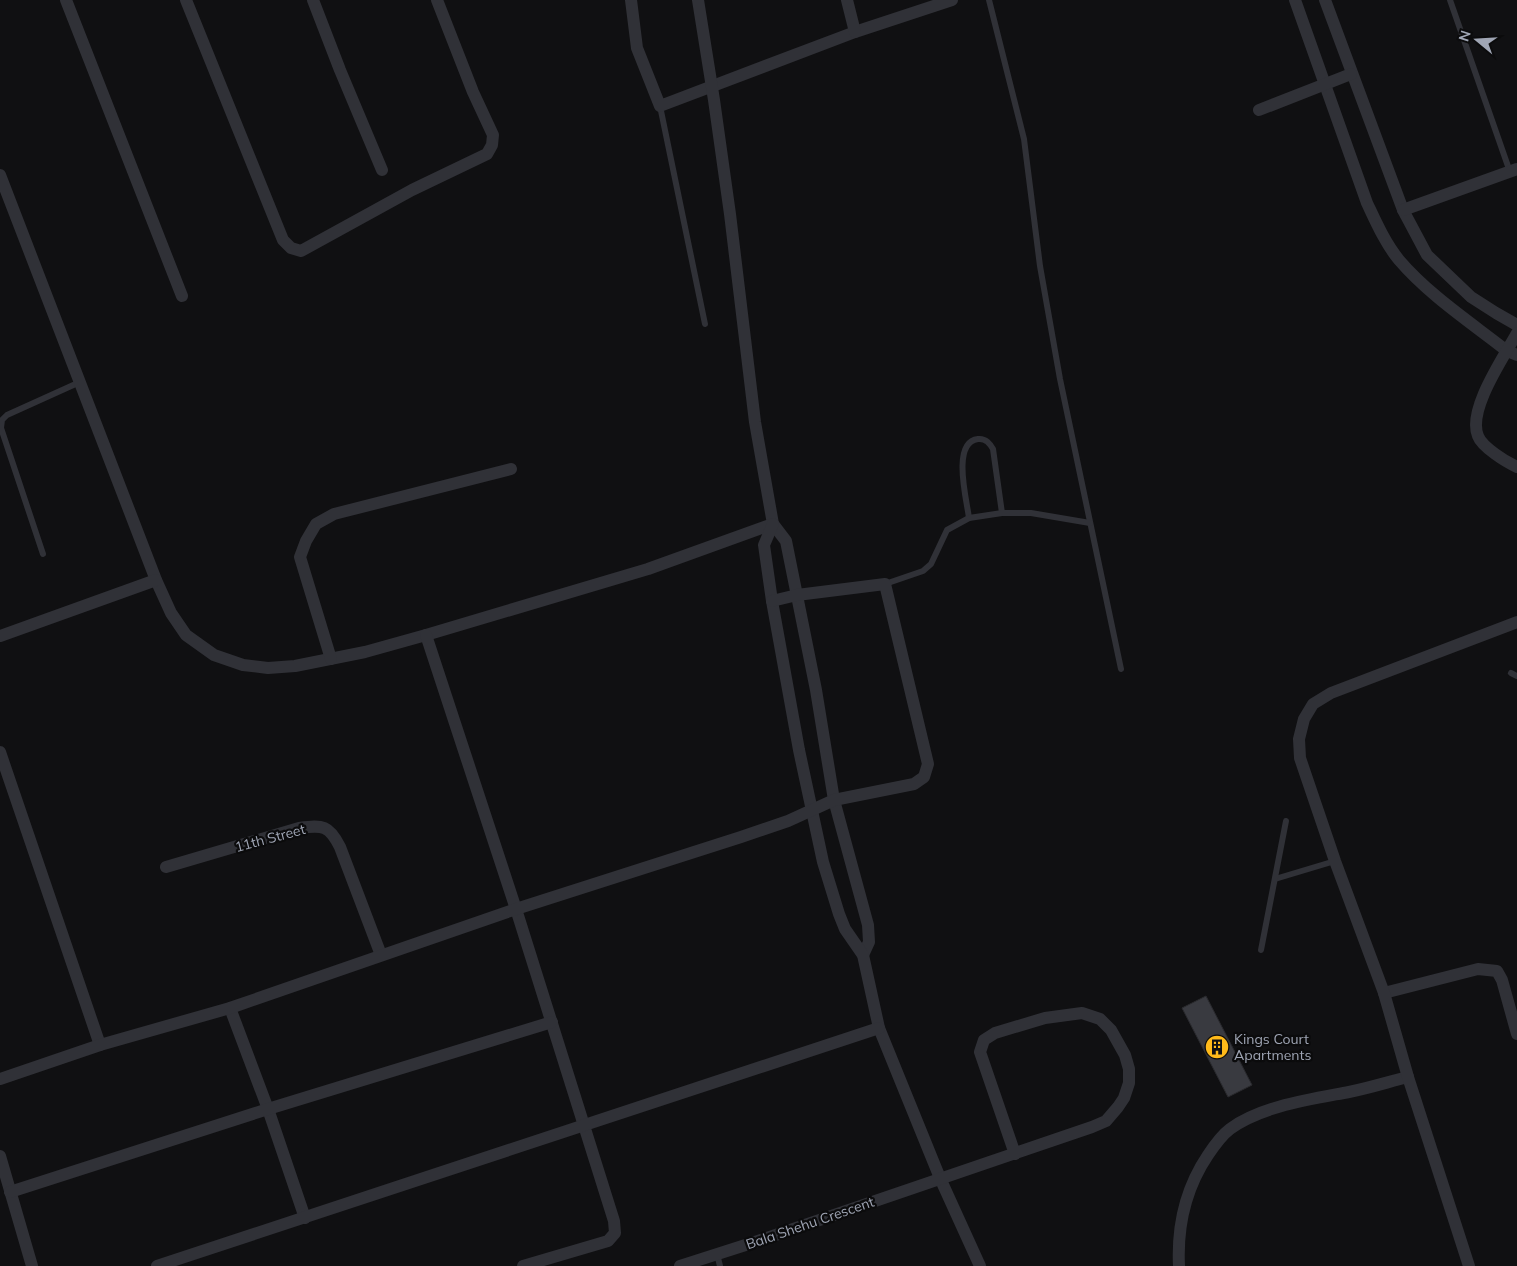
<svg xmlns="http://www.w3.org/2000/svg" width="1517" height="1266" viewBox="0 0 1517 1266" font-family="Mulish,sans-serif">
<rect width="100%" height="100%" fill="#101012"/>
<polygon fill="#393a40" stroke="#2a2a2e" points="1206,996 1252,1085 1228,1097 1182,1008"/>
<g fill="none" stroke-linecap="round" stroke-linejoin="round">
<g stroke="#303137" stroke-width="6">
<polyline points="989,0 1024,139 1040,266 1060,379 1121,669"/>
<polyline points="1450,0 1510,172"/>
<polyline points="660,106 705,324"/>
<path d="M969,518C967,501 951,442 978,439C986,438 990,444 993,449L1002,513"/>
<polyline points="43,554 1,428 2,420 7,415 80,382"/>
<polyline points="885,584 923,571 931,564 947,530 969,518 1002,513 1031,513 1090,523"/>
<polyline points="1511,673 1517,676"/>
<polyline points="1275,879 1335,861"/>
<polyline points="1261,950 1286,821"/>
<polyline points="717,1254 720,1266"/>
</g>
<g stroke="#303137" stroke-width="12">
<polyline points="66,0 182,296"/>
<polyline points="186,0 283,240 291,248 301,251 412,190 487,154 492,145 493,135 473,92 437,0"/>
<polyline points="313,0 340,70 382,170"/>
<polyline points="631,0 637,48 660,106 855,32 952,0"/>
<polyline points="698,0 714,100 730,214 755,422 773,524 786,541 816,690 834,800 868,925 869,942 863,955"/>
<polyline points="847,0 855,32"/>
<path d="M1295,0L1367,203C1376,222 1385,243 1399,260C1429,295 1470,322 1507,351L1517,355"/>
<polyline points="1325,0 1403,210 1427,255 1471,297 1496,313 1517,325"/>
<polyline points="1259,110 1351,74"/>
<polyline points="0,175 156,580 171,613 186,635 214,655 243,665 268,668 295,666 365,652 426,635 648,569 773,524"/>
<polyline points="1403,210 1517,169"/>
<path d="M1517,333C1504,357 1467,410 1478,436C1482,447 1506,462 1517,467"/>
<polyline points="773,524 764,545 772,601 799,750 823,862 839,914 845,929 863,955 879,1028 940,1178 980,1266"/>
<polyline points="426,635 516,909 614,1221 615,1233 608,1241 523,1266"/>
<polyline points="0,636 156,580"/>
<polyline points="331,659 300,557 306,541 316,524 334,514 511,469"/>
<polyline points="0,752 100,1045"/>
<path d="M166,867L299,828C323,825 329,825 340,847L381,955"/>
<polyline points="1384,993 1478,969 1497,971 1502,980 1517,1034"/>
<polyline points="230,1008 268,1109 305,1218"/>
<polyline points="0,1079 100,1045 230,1008 516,909 741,837 788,821 834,800 914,784 924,777 928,764 885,584 797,595 772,601"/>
<polyline points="0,1156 32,1266"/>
<polyline points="10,1192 268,1109 552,1022"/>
<polyline points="157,1266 879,1028"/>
<polyline points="680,1266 758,1241 1092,1127 1106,1121 1118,1107 1124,1098 1129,1083 1129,1069 1125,1055 1111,1030 1100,1019 1082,1013 1045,1018 995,1033 984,1040 980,1052 1015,1154"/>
<path d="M1179,1266C1177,1225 1185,1189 1208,1155C1214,1146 1222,1135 1230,1129C1261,1106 1312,1099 1349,1092C1369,1088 1388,1082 1408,1077"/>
<polyline points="1469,1266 1408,1077 1384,993 1335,861 1300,758 1299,739 1304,719 1313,704 1331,693 1517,622"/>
</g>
</g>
<defs>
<g id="building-disc" transform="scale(1.25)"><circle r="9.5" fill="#ffba1a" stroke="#0b0b0c"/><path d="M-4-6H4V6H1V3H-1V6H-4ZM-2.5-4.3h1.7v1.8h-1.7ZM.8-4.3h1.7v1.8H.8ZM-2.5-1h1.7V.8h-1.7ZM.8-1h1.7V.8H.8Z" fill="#111"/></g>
</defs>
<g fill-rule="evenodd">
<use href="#building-disc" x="1217" y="1047"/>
</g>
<g text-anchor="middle" stroke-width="4.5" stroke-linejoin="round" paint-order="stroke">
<g font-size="14" fill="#9fa5b4" stroke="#0b0b0c">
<text transform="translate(270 838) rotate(-15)" y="5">11th Street</text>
<text transform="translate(810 1223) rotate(-19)" y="5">Bala Shehu Crescent</text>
</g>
<g font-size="14" fill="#9fa5b4" stroke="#0b0b0c" text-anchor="start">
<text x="1234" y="1044">Kings Court<tspan x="1234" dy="16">Apartments</tspan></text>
</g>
</g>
<g transform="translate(1477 40) rotate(288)" stroke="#0b0b0c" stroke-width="4" paint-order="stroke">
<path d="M0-4L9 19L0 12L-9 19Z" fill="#9fa5b4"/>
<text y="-8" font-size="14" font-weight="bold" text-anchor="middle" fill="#9fa5b4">N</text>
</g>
</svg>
